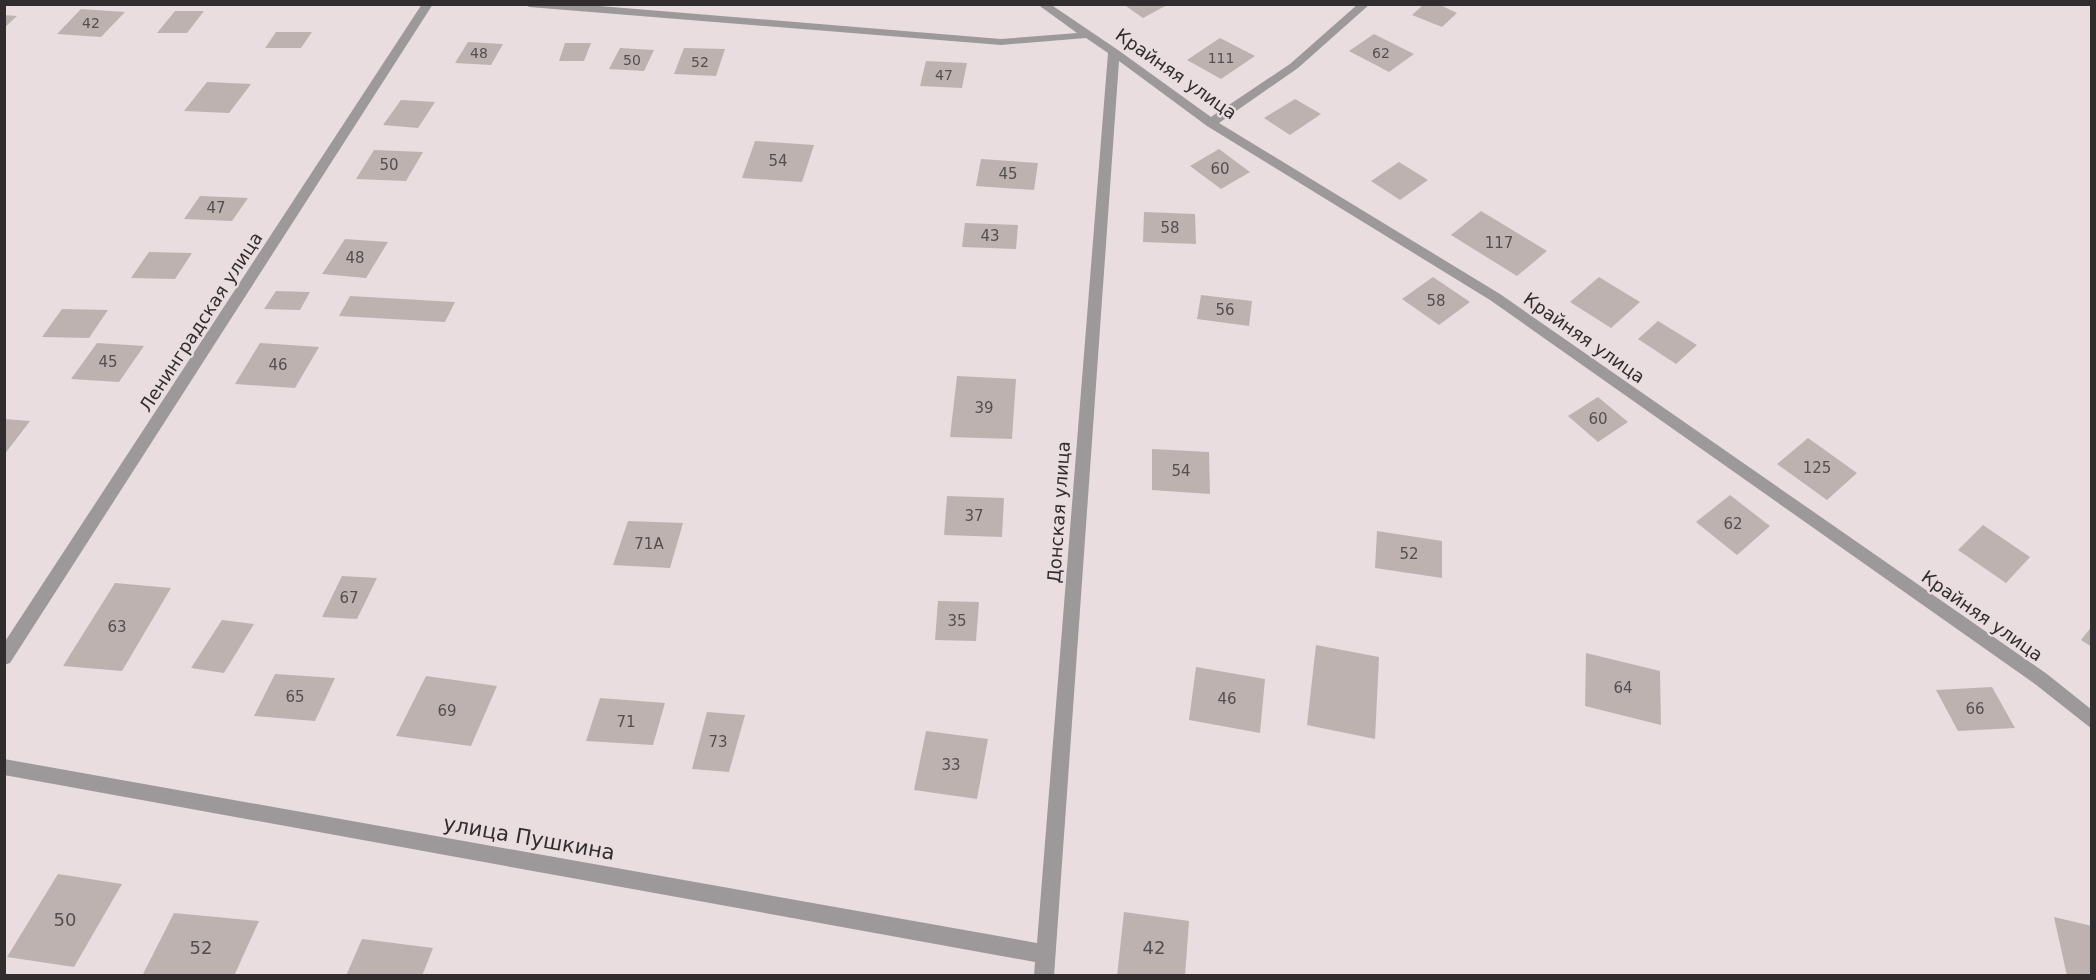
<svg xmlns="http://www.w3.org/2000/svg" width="2096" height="980" viewBox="0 0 2096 980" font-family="'DejaVu Sans',sans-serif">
<rect width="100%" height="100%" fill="#e9dde0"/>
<g fill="#beb2b1">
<polygon points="1123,4 1169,4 1143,18"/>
<polygon points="1424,4 1438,4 1457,13 1442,27 1412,15"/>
<polygon points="81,9 125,12 101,37 57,34"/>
<polygon points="175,11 204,11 187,33 157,33"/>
<polygon points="4,15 17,16 4,28"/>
<polygon points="276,32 312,32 301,48 265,48"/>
<polygon points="1374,34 1414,54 1389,72 1349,51"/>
<polygon points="1220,38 1255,56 1221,79 1187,60"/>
<polygon points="468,42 503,44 491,65 455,63"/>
<polygon points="565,43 591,43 584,61 559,61"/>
<polygon points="620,48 654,50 644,71 609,69"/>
<polygon points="684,48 725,49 716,76 674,74"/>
<polygon points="926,61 967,63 962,88 920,86"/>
<polygon points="207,82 251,84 229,113 184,111"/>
<polygon points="1295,99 1321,114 1290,135 1264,118"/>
<polygon points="401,100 435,102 418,128 383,125"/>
<polygon points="755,141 814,145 802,182 742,178"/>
<polygon points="1219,149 1250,172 1221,189 1190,166"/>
<polygon points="374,150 423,152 406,181 356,179"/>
<polygon points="981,159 1038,163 1034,190 976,186"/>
<polygon points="1399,162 1428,180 1400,200 1371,181"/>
<polygon points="200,196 248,198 232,221 184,219"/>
<polygon points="1481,211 1547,251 1517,276 1451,235"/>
<polygon points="1144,212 1195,214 1196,244 1143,242"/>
<polygon points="965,223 1018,225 1016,249 962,247"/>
<polygon points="345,239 388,242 366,278 322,274"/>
<polygon points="149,252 192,253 175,279 131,278"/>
<polygon points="1433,277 1470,302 1439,325 1402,299"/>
<polygon points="1599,277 1640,302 1611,328 1570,302"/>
<polygon points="276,291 310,292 300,310 264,309"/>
<polygon points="1201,295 1252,301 1249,326 1197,319"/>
<polygon points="350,296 455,302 445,322 339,316"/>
<polygon points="62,309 108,310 89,338 42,337"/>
<polygon points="1658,321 1697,345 1676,364 1638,339"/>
<polygon points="97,343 144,346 119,382 71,379"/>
<polygon points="260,343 319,347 295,388 235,384"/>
<polygon points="957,376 1016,379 1012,439 950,437"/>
<polygon points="1598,397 1628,422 1598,442 1568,416"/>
<polygon points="4,419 30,421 4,455"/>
<polygon points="1808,438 1857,473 1827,500 1777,464"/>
<polygon points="1152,449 1209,452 1210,494 1152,490"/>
<polygon points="1730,495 1770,526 1737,555 1696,522"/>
<polygon points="947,496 1004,498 1002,537 944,535"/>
<polygon points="628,521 683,523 670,568 613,565"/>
<polygon points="1983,525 2030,557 2006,583 1958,550"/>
<polygon points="1377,531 1442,541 1442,578 1375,568"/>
<polygon points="342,576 377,578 357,619 322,617"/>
<polygon points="115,583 171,588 122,671 63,666"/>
<polygon points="938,601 979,602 976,641 935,640"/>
<polygon points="222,620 254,624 224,673 191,668"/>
<polygon points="2092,626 2092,647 2081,640"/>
<polygon points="1316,645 1379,657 1375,739 1307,725"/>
<polygon points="1586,653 1660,671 1661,725 1585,706"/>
<polygon points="1196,667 1265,679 1260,733 1189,720"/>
<polygon points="275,674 335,678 315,721 254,716"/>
<polygon points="426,676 497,686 471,746 396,736"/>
<polygon points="1992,687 2015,728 1958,731 1936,690"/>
<polygon points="600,698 665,703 653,745 586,741"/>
<polygon points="707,712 745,715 729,772 692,769"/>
<polygon points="926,731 988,739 977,799 914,790"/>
<polygon points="58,874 122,884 74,967 7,957"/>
<polygon points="1124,912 1189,921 1185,976 1117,976"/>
<polygon points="174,913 259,921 234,976 142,976"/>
<polygon points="2054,917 2092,926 2092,976 2067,976"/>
<polygon points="362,939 433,948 422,976 346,976"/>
</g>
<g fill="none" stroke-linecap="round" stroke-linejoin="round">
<g fill="#9d999b" fill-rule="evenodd">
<polygon points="422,4 433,4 10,663 4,665 4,643"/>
<polygon points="524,4 575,4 1001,39 1077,33 1037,4 1050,4 1118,50 1211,117 1290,64 1358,4 1370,4 1298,68 1219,123 1500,294 2047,674 2092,710 2092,729 2035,684 1490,300 1207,126 1119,61 1054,976 1034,976 1035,962 4,775 4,759 1037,943 1108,53 1086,38 1001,45 529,7"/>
</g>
</g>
<g text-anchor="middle" stroke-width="4.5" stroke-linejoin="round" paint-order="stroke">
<g font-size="14" fill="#544e4f">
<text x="91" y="28">42</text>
<text x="479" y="58">48</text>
<text x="1381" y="58">62</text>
<text x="1221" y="63">111</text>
<text x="632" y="65">50</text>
<text x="700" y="67">52</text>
<text x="944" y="80">47</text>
</g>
<g font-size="15" fill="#544e4f">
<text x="778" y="166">54</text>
<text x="389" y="170">50</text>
<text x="1220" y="174">60</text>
<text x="1008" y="179">45</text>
<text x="216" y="213">47</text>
<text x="1170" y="233">58</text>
<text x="990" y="241">43</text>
<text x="1499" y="248">117</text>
<text x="355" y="263">48</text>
<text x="1436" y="306">58</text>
<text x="1225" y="315">56</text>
<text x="108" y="367">45</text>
<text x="278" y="370">46</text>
<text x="984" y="413">39</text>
<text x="1598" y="424">60</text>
<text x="1817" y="473">125</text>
<text x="1181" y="476">54</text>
<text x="974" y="521">37</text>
<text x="1733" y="529">62</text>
<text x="649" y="549">71А</text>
<text x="1409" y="559">52</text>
<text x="349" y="603">67</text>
<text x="957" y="626">35</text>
<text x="117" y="632">63</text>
<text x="1623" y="693">64</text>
<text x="295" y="702">65</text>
<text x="1227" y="704">46</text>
<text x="1975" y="714">66</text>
<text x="447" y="716">69</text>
<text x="626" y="727">71</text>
<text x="718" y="747">73</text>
<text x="951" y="770">33</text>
</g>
<g font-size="18" fill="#312d2e" stroke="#e9dde0">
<text transform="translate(1176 74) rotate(35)" y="6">Крайняя улица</text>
<text transform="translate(201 322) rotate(-57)" y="6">Ленинградская улица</text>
<text transform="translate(1584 338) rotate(35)" y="6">Крайняя улица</text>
<text transform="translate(1059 512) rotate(-86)" y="6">Донская улица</text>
<text transform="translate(1982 616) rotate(35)" y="6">Крайняя улица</text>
</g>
<g font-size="18" fill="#544e4f">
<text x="65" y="926">50</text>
<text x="201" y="954">52</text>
<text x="1154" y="954">42</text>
</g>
<g font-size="21" fill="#312d2e" stroke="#e9dde0">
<text transform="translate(529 838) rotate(10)" y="7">улица Пушкина</text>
</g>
</g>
<rect width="2096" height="980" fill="none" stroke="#312d2e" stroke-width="12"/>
</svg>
